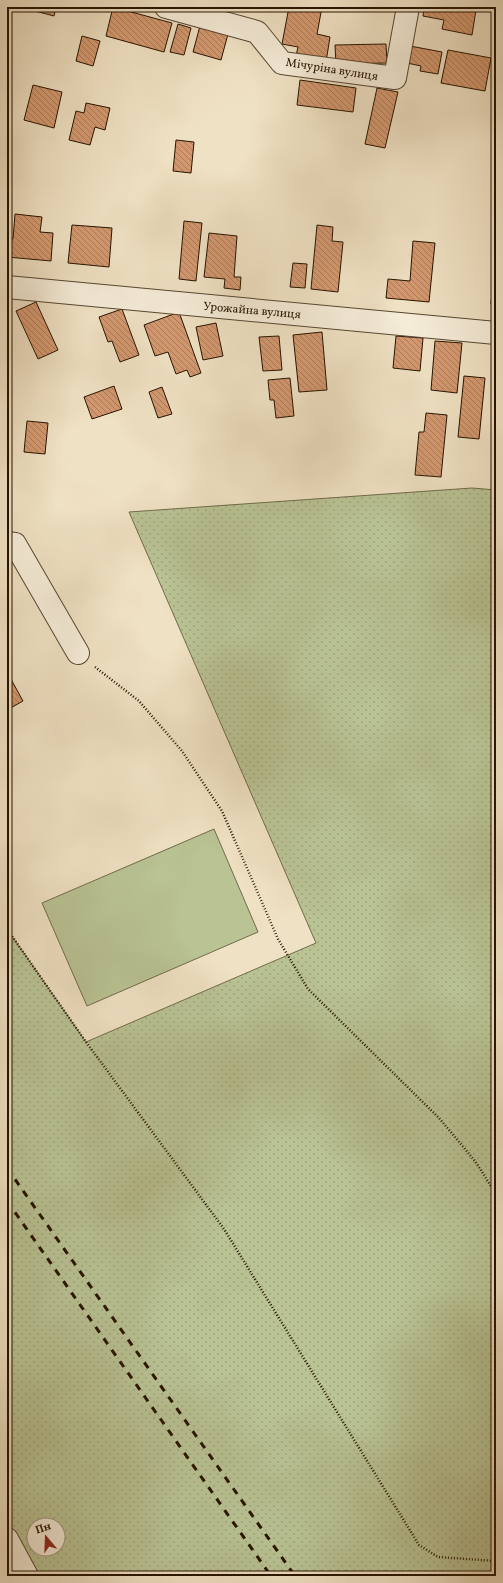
<svg xmlns="http://www.w3.org/2000/svg" width="503" height="1583" viewBox="0 0 503 1583" font-family="Vollkorn,serif">
<defs>
<pattern id="grass-dots" width="8" height="8" patternUnits="userSpaceOnUse"><rect width="8" height="8" fill="#b9c394"/><path d="M2 2h.1M6 6h.1" fill="none" stroke="#9fa77e" stroke-width="1.8" stroke-linecap="round"/></pattern>
<pattern id="building-back-hatch" width="6" height="6" patternUnits="userSpaceOnUse"><rect width="6" height="6" fill="#d3986f"/><path d="M-1 5l2 2M0 0l6 6M5-1l2 2" fill="none" stroke="#ab7b59"/></pattern>
</defs>
<rect width="100%" height="100%" fill="#efe1c3"/>
<filter id="stains"><feTurbulence type="fractalNoise" baseFrequency=".005" numOctaves="4"/><feColorMatrix values="0 0 0 0 .2 0 0 0 0 .09 0 0 0 0 .02 0 0 0 .5 -.17"/></filter>
<radialGradient id="worn" r=".72"><stop offset=".6" stop-color="#630" stop-opacity="0"/><stop offset="1" stop-color="#630" stop-opacity=".3"/></radialGradient>
<path fill="url(#grass-dots)" stroke="#706b4a" fill-rule="evenodd" d="M472,488L496,490V1576H38L7,1519V929L86,1042L316,943L129,512ZM34,1525H58V1549H34Z"/>
<polygon fill="#b9c394" stroke="#706b4a" points="214,829 258,932 87,1006 42,903"/>
<g fill="url(#building-back-hatch)" stroke="#261300">
<polygon points="36,7 56,7 54,16 35,11"/>
<polygon points="113,7 172,23 164,52 106,36"/>
<polygon points="289,7 322,7 317,34 330,37 326,62 296,56 298,47 282,44"/>
<polygon points="424,7 457,7 476,10 472,35 442,29 444,20 423,16"/>
<polygon points="178,24 191,28 184,55 170,52"/>
<polygon points="200,26 228,34 221,60 193,52"/>
<polygon points="82,36 100,41 93,66 76,61"/>
<polygon points="386,44 387,63 336,64 335,45"/>
<polygon points="410,46 442,52 438,74 420,71 421,66 407,63"/>
<polygon points="448,50 491,58 485,91 441,83"/>
<polygon points="300,80 356,88 353,112 297,105"/>
<polygon points="33,85 62,92 54,128 24,120"/>
<polygon points="377,88 398,92 385,148 365,144"/>
<polygon points="86,103 110,108 105,130 95,127 90,145 69,140 76,111 84,113"/>
<polygon points="176,140 194,142 191,173 173,171"/>
<polygon points="15,214 42,217 40,232 53,233 51,261 7,257 7,239 13,239"/>
<polygon points="184,221 202,223 196,281 179,279"/>
<polygon points="72,225 112,228 109,267 68,263"/>
<polygon points="317,225 333,227 332,241 343,242 338,292 311,289"/>
<polygon points="209,233 237,236 234,277 241,277 240,290 224,288 225,279 204,277"/>
<polygon points="413,241 435,243 429,302 386,298 388,279 410,281"/>
<polygon points="293,263 307,264 305,288 290,287"/>
<polygon points="494,266 496,266 496,305 491,304"/>
<polygon points="36,302 58,350 38,359 16,311"/>
<polygon points="122,309 139,355 120,362 112,341 108,342 99,317"/>
<polygon points="179,312 201,373 190,377 187,370 176,374 168,352 155,356 144,325"/>
<polygon points="216,323 223,356 203,360 196,327"/>
<polygon points="322,332 327,390 299,392 293,335"/>
<polygon points="279,336 282,370 263,371 259,337"/>
<polygon points="396,336 423,338 420,371 393,368"/>
<polygon points="435,341 462,343 457,393 431,390"/>
<polygon points="464,376 485,378 479,439 458,437"/>
<polygon points="290,378 294,416 276,418 274,400 270,400 268,380"/>
<polygon points="114,386 122,409 92,419 84,397"/>
<polygon points="162,387 172,414 158,418 149,392"/>
<polygon points="426,413 447,415 441,477 415,475 419,432 424,432"/>
<polygon points="27,421 48,423 45,454 24,452"/>
<polygon points="7,672 23,701 7,710"/>
</g>
<g fill="none" stroke-linecap="round" stroke-linejoin="round">
<g stroke="#584631" stroke-width="24">
<g id="minor">
<polyline points="166,7 257,32 282,63 395,78 408,7"/>
<polyline points="7,287 496,333"/>
<polyline points="7,543 15,544 78,653"/>
<polyline points="7,1539 27,1576"/>
</g>
</g>
<g stroke="#261300" stroke-width="2.5" stroke-dasharray="1 2" stroke-linecap="butt">
<polyline points="95,667 139,701 182,751 222,811 278,939 308,989 439,1118 475,1161 496,1194"/>
<polyline points="7,929 86,1042 224,1229 419,1545 438,1557 496,1561"/>
</g>
<use href="#minor" stroke="#f5ecd8" stroke-width="22"/>
<g stroke="#261300" stroke-width="3" stroke-dasharray="7 7" stroke-linecap="butt">
<polyline points="7,1168 295,1576"/>
<polyline points="7,1201 271,1576"/>
</g>
</g>
<g text-anchor="middle" stroke-width="3.5" stroke-linejoin="round" paint-order="stroke">
<g font-size="12" fill="#261300" stroke="#f5ecd8">
<text transform="translate(332 69) rotate(9)" y="4">Мічуріна вулиця</text>
<text transform="translate(252 310) rotate(5)" y="4">Урожайна вулиця</text>
</g>
</g>
<rect width="503" height="1583" fill="none" stroke="#efe1c3" stroke-width="24"/>
<rect x="8" y="8" width="487" height="1567" fill="none" stroke="#261300" stroke-width="2"/>
<rect x="12" y="12" width="479" height="1559" fill="none" stroke="#261300"/>
<g transform="translate(46 1537) rotate(341)"><circle r="19" fill="#f5ecd8" stroke="#a29582"/>
<path d="M0-3L7 15L0 10L-7 15Z" fill="#8f2418"/>
<text y="-6" font-size="11" font-weight="bold" text-anchor="middle" fill="#261300">Пн</text>
</g>
<rect width="100%" height="100%" filter="url(#stains)"/>
<rect width="100%" height="100%" fill="url(#worn)"/>
</svg>
